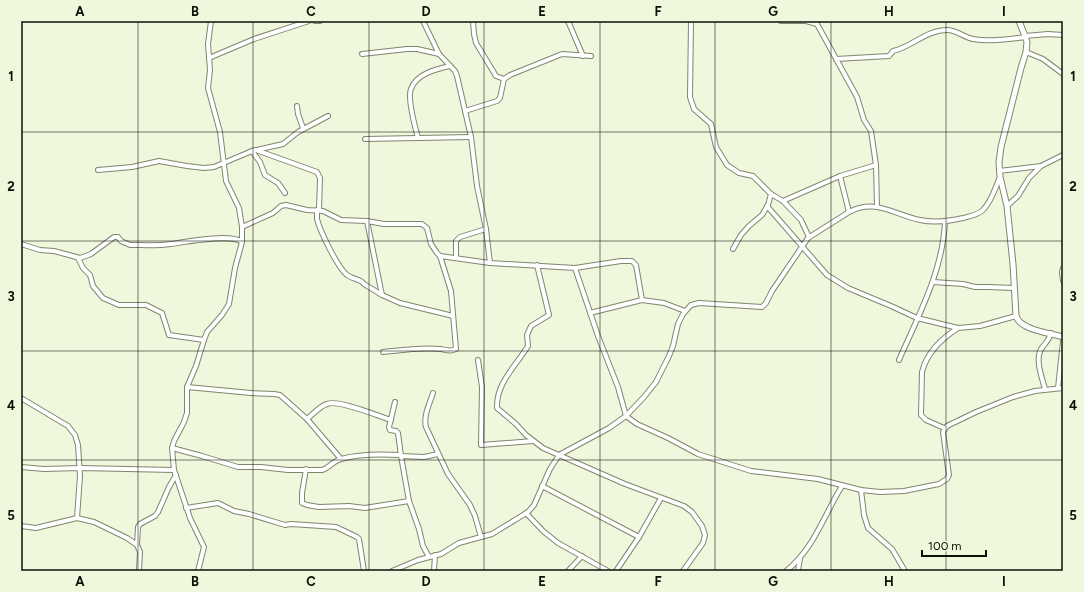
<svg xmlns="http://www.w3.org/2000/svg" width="1084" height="592" viewBox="0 0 1084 592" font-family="Figtree,sans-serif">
<rect width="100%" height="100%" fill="#eff7dd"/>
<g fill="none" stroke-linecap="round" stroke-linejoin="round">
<g stroke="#7f866e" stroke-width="6">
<g id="minor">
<polyline points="315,21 320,21"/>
<polyline points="423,21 439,54 455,71 457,76 471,137 477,186 486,229 490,263"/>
<polyline points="473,21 474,34 476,43 496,76 504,79"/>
<polyline points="568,21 583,56"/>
<polyline points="691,21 690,97 694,109 711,124 716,147 727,165 739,173 753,176 771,194 783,201 801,220 809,237"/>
<polyline points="781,21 806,21 817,24 857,97 864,120 871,131 876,165 877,207"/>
<polyline points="1025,36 1048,34 1063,35"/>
<polyline points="1026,52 1043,59 1063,74"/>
<polyline points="362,54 407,49 417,49 439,54"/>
<polyline points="209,58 254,39 309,21"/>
<path d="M836,59L889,56L893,51C912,47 926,30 947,30C956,30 964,37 973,39C990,42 1009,39 1026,37"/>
<polyline points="297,106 298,114 303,128"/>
<polyline points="465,111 497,101 500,98 504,79 510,75 562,54 591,56"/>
<path d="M418,138C415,127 407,98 411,89C416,74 436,69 450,66"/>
<polyline points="365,139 471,137"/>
<polyline points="256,150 317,172 320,178 319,210"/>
<polyline points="252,151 260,162 265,175 278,183 285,193"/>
<polyline points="98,170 132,167 159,161 187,166 204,168 214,167 252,151 283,144 298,132 328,116"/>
<polyline points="999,171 1041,166 1063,155"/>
<polyline points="840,176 849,212"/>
<polyline points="783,201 840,176 876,165"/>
<polyline points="767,206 827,275 848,288 891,306 917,318 958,328 980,326 1016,316"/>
<polyline points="1007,206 1018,196 1029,178 1041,166"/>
<path d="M317,210C317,213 317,216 317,219C320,231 337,266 346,274C352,280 360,278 364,284L382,295L400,303L453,316"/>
<polyline points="367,221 382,295"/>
<polyline points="242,227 273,213 281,206 286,205 307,210 323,211 341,220 367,221 384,224 422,224 427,228 431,244 437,253 440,256 490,263 575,268 598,336 618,387 626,416 637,424 668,438 698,454 751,471 818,479 861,490 880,492 904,491 939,484 947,479 949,475 943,432 947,426 976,412 1013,397 1035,391 1063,388"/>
<path d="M21,244L40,250L54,251L80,258L91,254L114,237H118L121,241L130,245C143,245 157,246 171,244C185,242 231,233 242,242"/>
<polyline points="733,249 741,235 749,226 762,215 768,205 771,194"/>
<polyline points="456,257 456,241 460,237 486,229"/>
<polyline points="78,258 83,268 90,275 93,286 103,298 119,305 146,305 162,313 169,335 204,340"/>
<path d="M537,265L549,315L531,326L527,335L528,346C516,366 496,383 497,408L516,424L526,435L543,448L625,484L684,506L692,512L702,526L705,535L703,543L683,571"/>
<polyline points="575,268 621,261 632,261 636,265 642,300"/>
<polyline points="1063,268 1062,272 1063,281"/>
<polyline points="933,282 963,284 975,287 988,287 1014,288"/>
<polyline points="590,313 642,300 664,303 685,311"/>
<path d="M383,352C402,350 421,347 441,349C446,350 451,352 456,349L451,291L440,256"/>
<polyline points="478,360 482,387 481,445 533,441"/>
<path d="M899,360C919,314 943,271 945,221"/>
<polyline points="187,387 251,393 274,394 280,395 307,419 341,459"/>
<polyline points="1058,388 1063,341"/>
<path d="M1045,389C1042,378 1035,360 1041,349C1045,343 1049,341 1051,333"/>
<path d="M433,393C430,403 423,416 426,427L448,474L470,505L475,516L481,537"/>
<polyline points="21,398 68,426 75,435 78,445 80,476 77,518"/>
<polyline points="395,402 389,427 390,430 396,431 398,433 401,456"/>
<path d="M307,419C313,414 320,406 327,404C338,399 378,416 391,420"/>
<path d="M944,428L926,420L921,415L922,372C927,352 941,339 958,328"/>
<path d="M172,448L202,456L238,467H261L288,470H322C329,468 333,461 341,459C358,454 382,454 400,455L401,456L409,501L419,529L423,546L429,557"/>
<polyline points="401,456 424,457 438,454"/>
<polyline points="21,467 44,469 80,468 174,470"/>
<polyline points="306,469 302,493 302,503 307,505 319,507 349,506 365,508 409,501"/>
<polyline points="542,486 639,537"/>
<polyline points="861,490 864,515 868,528 892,549 905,571"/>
<polyline points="186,508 218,503 234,511 249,514 285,525 291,524 336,527 357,537 359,539 364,571"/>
<polyline points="526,513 543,531 558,543 608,571"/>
<polyline points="21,526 36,528 77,518 94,522 127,538 137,545 140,552 139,571"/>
<polyline points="137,545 138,527 140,524 155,516 158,512 169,487 176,475"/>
<polyline points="198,571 204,547 190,518 174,470 172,448 174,441 184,422 187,413 187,387 196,366 204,340 207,332 222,315 229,304 235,268 242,242 242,227 239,208 226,181 220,132 208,88 210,70 208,44 211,21"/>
<path d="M392,571L418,560L441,554L459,543L492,534L528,512L534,505L550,469L559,455L609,428L626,416L644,397L656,382L669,356L673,346L678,324L683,314L691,305L699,303L762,307L766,303L772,291L808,238L849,212C876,198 895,215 920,220C934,223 950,221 963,218C970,216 978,215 983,210C992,201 995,188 1000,177"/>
<polyline points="434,571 435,555"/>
<polyline points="568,571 582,556"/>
<polyline points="616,571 639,537 661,498"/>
<path d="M786,571C814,549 824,515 842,486"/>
<polyline points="798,571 800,558"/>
</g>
</g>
<g stroke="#7f866e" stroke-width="7">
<path id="tertiary" d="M1019,21L1025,36L1027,42L1026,52L1021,68L1001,147L999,162L1000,177L1007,206L1013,264L1016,316C1020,330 1050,333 1063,337"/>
</g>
<use href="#minor" stroke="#fff" stroke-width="4"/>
<use href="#tertiary" stroke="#fff" stroke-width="5"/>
</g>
<path fill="none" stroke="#0e1008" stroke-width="1" stroke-opacity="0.55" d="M138,21V571M253,21V571M369,21V571M484,21V571M600,21V571M715,21V571M831,21V571M946,21V571M21,132H1063M21,241H1063M21,351H1063M21,460H1063"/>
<rect width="1084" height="592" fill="none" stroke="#eff7dd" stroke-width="44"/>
<path d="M922 550v6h64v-6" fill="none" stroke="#0e1008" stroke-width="2"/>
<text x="928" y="550" font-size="12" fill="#0e1008" stroke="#eff7dd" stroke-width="3" paint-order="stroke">100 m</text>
<rect x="22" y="22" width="1040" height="548" fill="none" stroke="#0e1008" stroke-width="1.5"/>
<g font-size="13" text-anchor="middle" font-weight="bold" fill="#0e1008">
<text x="80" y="16">A</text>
<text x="195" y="16">B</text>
<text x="311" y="16">C</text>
<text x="426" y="16">D</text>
<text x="542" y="16">E</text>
<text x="658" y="16">F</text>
<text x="773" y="16">G</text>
<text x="889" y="16">H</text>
<text x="1004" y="16">I</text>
<text x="11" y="81">1</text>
<text x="1073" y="81">1</text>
<text x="11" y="191">2</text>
<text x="1073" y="191">2</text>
<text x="11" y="301">3</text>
<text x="1073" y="301">3</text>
<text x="11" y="410">4</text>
<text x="1073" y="410">4</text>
<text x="11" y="520">5</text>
<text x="1073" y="520">5</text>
<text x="80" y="586">A</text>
<text x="195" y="586">B</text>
<text x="311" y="586">C</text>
<text x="426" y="586">D</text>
<text x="542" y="586">E</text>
<text x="658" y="586">F</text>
<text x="773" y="586">G</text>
<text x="889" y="586">H</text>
<text x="1004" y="586">I</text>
</g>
</svg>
